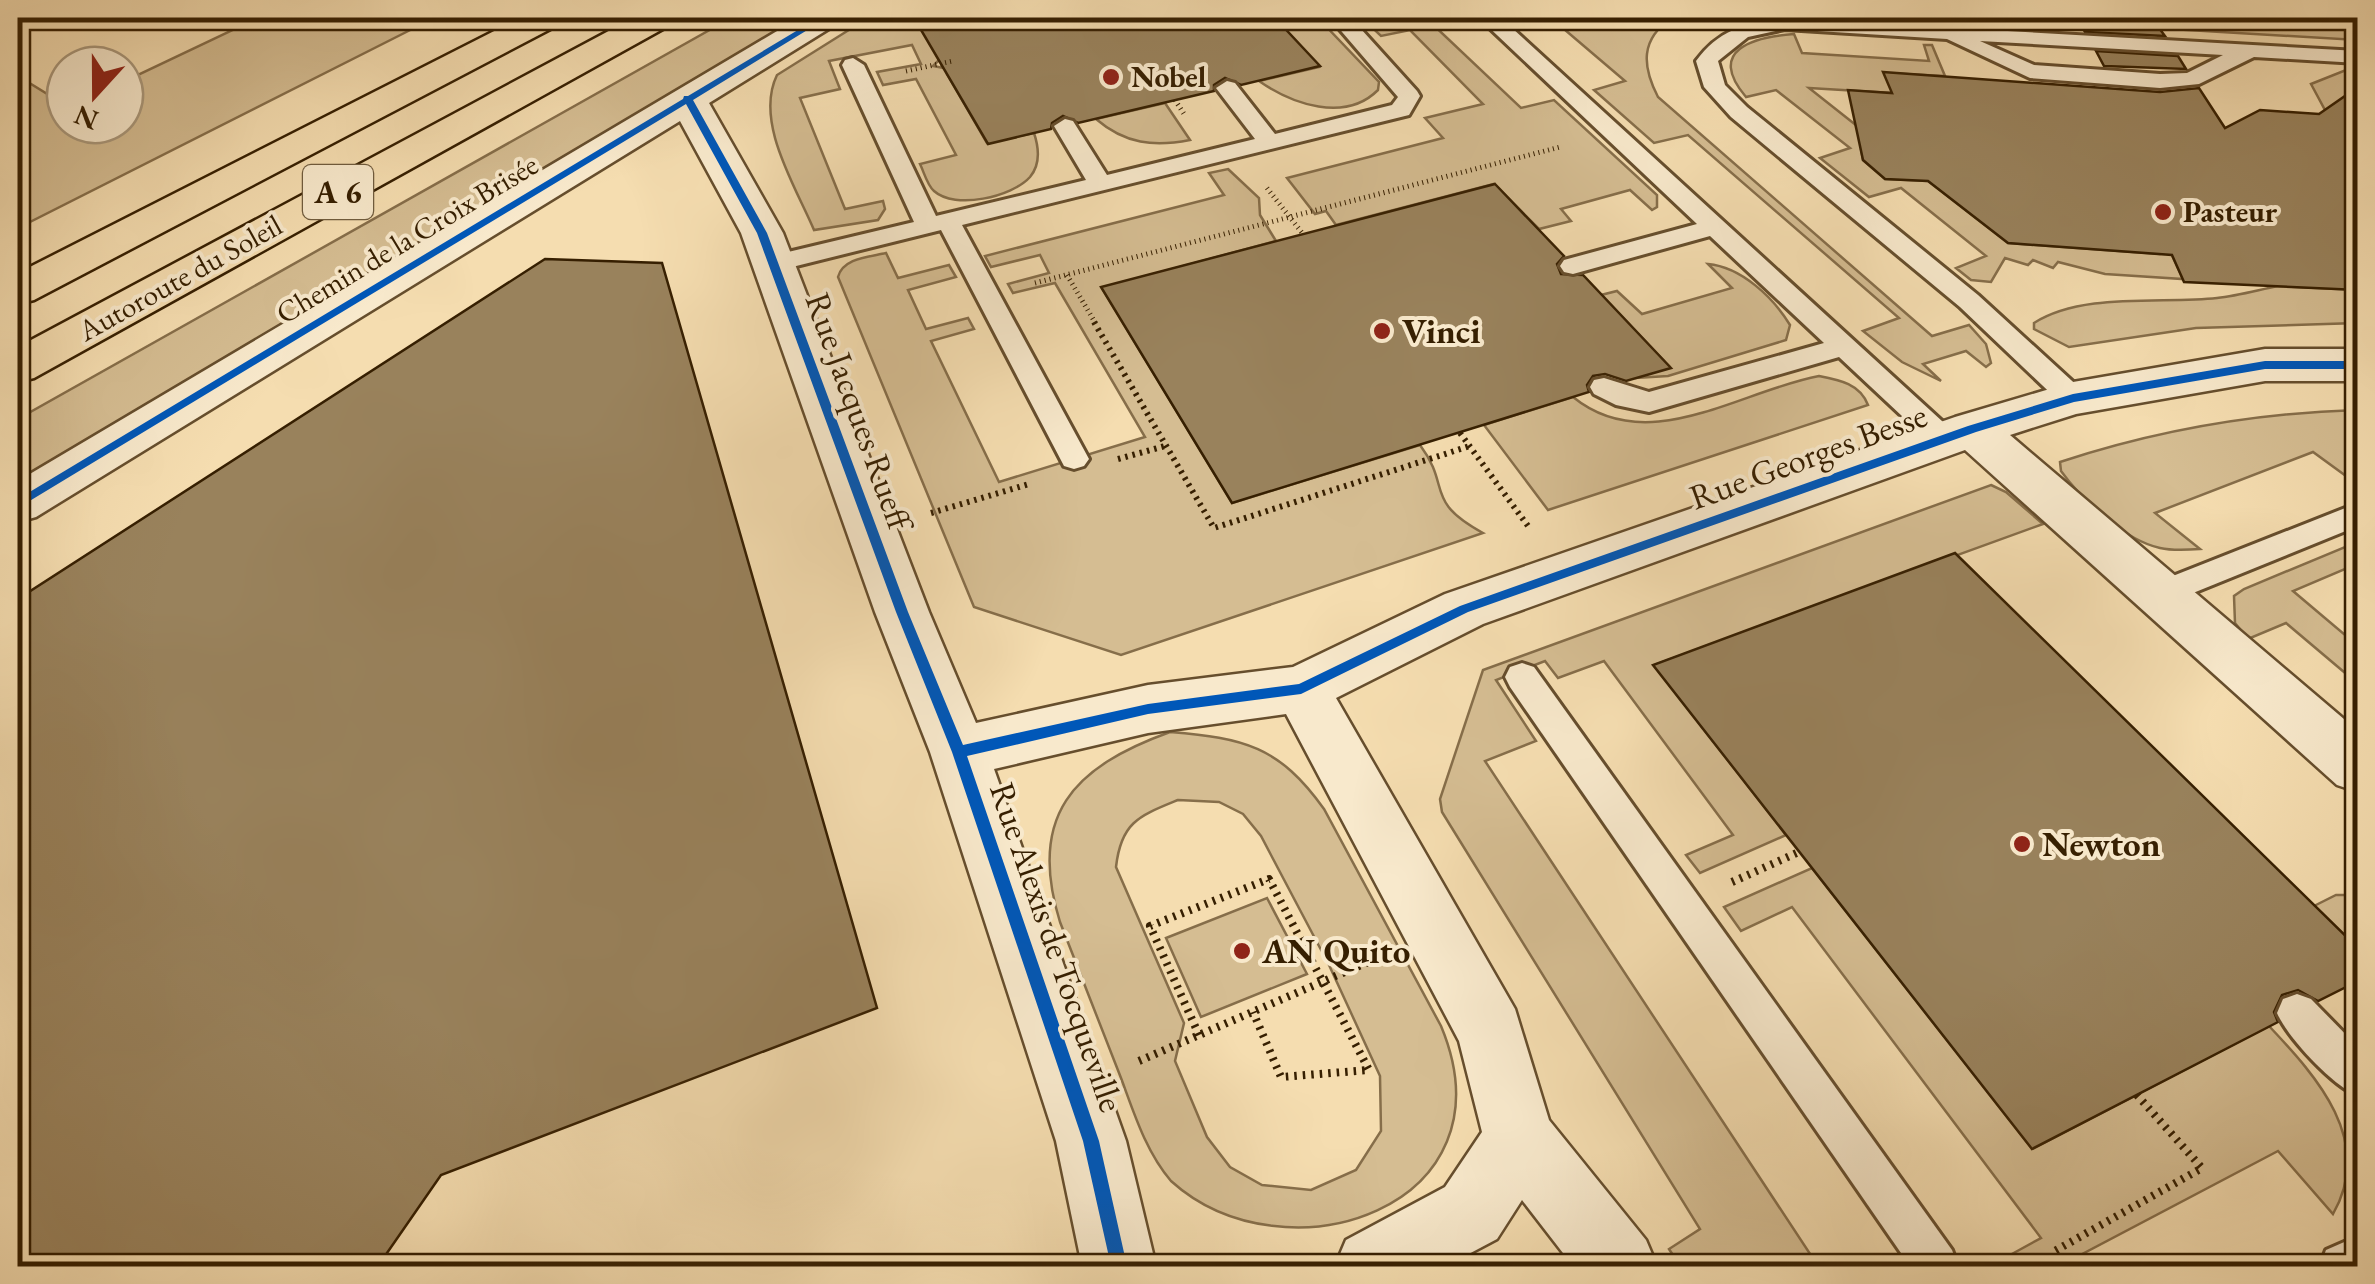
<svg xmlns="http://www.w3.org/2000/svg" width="2375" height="1284" viewBox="0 0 2375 1284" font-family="'EB Garamond',serif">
<rect width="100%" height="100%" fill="#f5ddb0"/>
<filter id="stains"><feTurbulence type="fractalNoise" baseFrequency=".002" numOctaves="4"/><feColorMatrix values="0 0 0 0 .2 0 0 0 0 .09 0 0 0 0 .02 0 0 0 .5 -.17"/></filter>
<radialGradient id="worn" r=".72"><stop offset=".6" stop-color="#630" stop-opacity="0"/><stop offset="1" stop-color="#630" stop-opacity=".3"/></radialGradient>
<g fill="#d5bd92" stroke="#866e4a" stroke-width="2.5" fill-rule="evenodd">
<polygon points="258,18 434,18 18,228 18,76 65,105 65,125 125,125 125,81"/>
<polygon points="731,18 809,18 18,491 18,419"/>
<path d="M868,18H924L918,24L942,57L933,66L949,69L947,74L987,143L1034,133C1039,148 1041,164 1030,177C1012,197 955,210 934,191C927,185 924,172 920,164L956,155L916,79L883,85L877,72L921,64L912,45L829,61L840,89L800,98L845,209L883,201L885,209L878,220L814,230C796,187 754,122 777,75Z"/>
<path d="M1275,18H1318L1379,82L1378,90C1345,123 1292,104 1259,81L1319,67Z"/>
<polygon points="1362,18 1426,18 1521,108 1554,100 1657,195 1657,207 1652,210 1630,190 1561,209 1571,221 1539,229 1494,184 1336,225 1326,211 1315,214 1287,178 1443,138 1425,118 1483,104 1410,30 1381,36"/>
<path d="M1551,18H1672C1640,39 1642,66 1658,97L1932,336L1969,325L1986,344L1991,363L1986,367L1966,351L1923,364L1941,381L1902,362L1863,331L1899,318L1688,135L1654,143L1594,90L1625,81Z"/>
<polygon points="1984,18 2357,18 2357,40"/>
<path d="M1794,34L1802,53L1929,61L1924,45H1932L1945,76L1885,73L1942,96L1809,88L1871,137L1861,149L1863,160L1885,179L1928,181L2008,243L2160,254L2169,249L2183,279L2105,274L2058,262L2053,268L2033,260L2028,265L2005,258L1991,282L1971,280L1956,268L1986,256L1901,188L1869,197L1820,158L1850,148L1776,90L1746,97C1706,50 1753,37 1794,34Z"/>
<polygon points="2346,70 2357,85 2357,112 2325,110 2311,84"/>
<path d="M1165,103L1190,140C1154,147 1125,144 1096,119Z"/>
<path d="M1228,169L1259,198L1260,215L1276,241L1102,288L1232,503L1420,445C1452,488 1423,500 1483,533L1121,655L974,607L838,277C843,258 869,257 886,253L898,278L949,265L956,277L908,290L926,329L968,318L974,329L931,341L999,482L1145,437L1055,283L1013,293L1008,284L1049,273L1040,255L991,267L985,256L1224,195L1209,173Z"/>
<path d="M1708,264C1741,267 1773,297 1790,325L1786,340L1668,376L1635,378L1669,366L1601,295L1617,291L1642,314L1732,288Z"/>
<path d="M2278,286L2357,290V323L2196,328L2069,347L2034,329V323C2083,292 2162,304 2217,298C2237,296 2258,290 2278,286Z"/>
<path d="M1819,376C1840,380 1860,384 1868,405L1548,510L1484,425L1573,397C1648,458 1739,391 1819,376Z"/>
<path d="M2357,410V484L2313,452L2155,513L2200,549C2187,550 2173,551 2160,548C2124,540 2082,500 2061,471L2060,462C2157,430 2256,413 2357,410Z"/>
<polygon points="1991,485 2006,492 2043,524 1654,665 1786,835 1700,873 1686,855 1733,835 1604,661 1558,678 1545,661 1496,680 1536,741 1485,761 1818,1266 1680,1266 1669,1249 1700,1229 1442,812 1440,799 1483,670"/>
<polygon points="2357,542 2357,564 2293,591 2357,645 2357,683 2286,623 2248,639 2235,623 2234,596 2244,589"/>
<path d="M1170,732C1244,738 1279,746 1324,809L1441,1026C1517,1208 1285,1284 1171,1181C1146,1152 1134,1113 1121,1078C1101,1026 1080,974 1060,922C1027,816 1073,767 1170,732ZM1178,800L1219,802L1243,814L1261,836L1329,965L1380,1076L1381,1131L1356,1170L1311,1190L1262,1185L1230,1167L1207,1137L1175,1061L1184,1023L1116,867C1121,822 1139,816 1178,800Z"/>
<path d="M1812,868L2032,1149L2269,1026C2317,1077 2375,1141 2333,1214L2278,1151L2071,1260L2075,1266H1990L2041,1238L1792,907L1741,931L1724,907Z"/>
<polygon points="2336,895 2357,895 2357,948 2314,906"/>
<polygon points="1267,898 1307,974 1201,1017 1166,938"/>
</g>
<g fill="#99825c" stroke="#361f01" stroke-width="2.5">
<polygon points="914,18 1275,18 1320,66 1241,85 1225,78 1214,85 1214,91 1078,123 1063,116 1052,123 1051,129 988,144"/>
<polygon points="2080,23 2159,28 2165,36 2085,32"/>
<polygon points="2096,51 2178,56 2186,69 2104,66"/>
<polygon points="1883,72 2160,92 2199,88 2225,128 2260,110 2319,114 2358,87 2358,290 2184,282 2172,255 2008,243 1928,181 1885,179 1863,160 1848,90 1892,93"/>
<polygon points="1495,184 1564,256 1557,264 1561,274 1583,275 1671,368 1626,381 1605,374 1593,376 1587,385 1589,392 1232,503 1101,287"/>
<polygon points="545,259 662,263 877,1008 441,1175 378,1266 18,1266 18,599"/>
<polygon points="1955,553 2358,948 2358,981 2318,1001 2298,990 2282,995 2274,1012 2278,1022 2032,1149 1653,665"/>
</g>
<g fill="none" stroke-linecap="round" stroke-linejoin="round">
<g stroke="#664e2d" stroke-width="6">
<g id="lane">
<polygon points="1330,18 1351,18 1417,91 1420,96 1409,115 962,225 1089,459 1084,466 1074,469 1064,466 941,230 772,272 759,264 763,258 914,222 842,65 845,60 853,58 864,65 936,216 1086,180 1054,126 1065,119 1073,121 1107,175 1255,139 1216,88 1227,81 1235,83 1275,134 1392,105 1398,97"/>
<polygon points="1479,18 1501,18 1954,432 1958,439 1954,446 1934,446 1839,357 1649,412 1616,405 1594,394 1590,387 1594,380 1604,378 1649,392 1824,343 1710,236 1573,274 1564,272 1560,266 1564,260 1697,224"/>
<path d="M1780,18L2358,51V63L2254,57L2199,84L2160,88L2030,78L1947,39L1785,29L1748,37L1718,61L1725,85L1747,107L1978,295L2083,391L2087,398L2083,405H2063L1960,307L1731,117L1704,87L1696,61C1718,31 1744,23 1780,18ZM1980,41L2223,55L2187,73L2160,74L2034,65Z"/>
<polygon points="2358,503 2358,526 2161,606 2150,603 2145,594 2150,585"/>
<polygon points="1522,663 1534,667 1952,1250 1958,1266 1910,1266 1510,687 1505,677 1510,667"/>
<path d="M2297,994L2311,999L2358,1047V1096C2333,1086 2288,1038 2277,1013L2283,999Z"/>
<polygon points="2358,1236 2358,1266 2320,1266 2326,1250"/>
</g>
</g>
<g stroke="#664e2d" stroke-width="5">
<polygon id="street" points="799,18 841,18 835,25 709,103 783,233 929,612 976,723 1148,685 1293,667 1445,594 1955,417 2073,382 2265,349 2358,349 2358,381 2265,381 2076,414 2010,435 2358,731 2358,792 2337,785 1965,450 1483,624 1336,698 1515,1009 1549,1120 1646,1240 1657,1266 1573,1266 1522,1200 1497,1239 1446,1266 1335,1266 1346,1240 1445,1187 1482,1132 1459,1041 1286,714 1148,733 994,769 1126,1141 1156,1266 1082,1266 1056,1141 930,752 875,612 741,233 680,121 36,517 18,522 18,481"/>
</g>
<g stroke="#361f01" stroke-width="5">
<g id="highway">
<polygon points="520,18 564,18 558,25 34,300 18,304 18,273"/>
<polygon points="633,18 676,18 670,25 34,378 18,382 18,347"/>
</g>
</g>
<g stroke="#361f01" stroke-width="5" stroke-dasharray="1 4" stroke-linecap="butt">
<polyline points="906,71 953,61"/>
<polyline points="1175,100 1184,114"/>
<polyline points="1267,188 1303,234"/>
<polyline points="1067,275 1096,324"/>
<polyline points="1035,283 1560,147"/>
</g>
<g stroke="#361f01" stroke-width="6" stroke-dasharray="2.5 5" stroke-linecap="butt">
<polyline points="1094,322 1214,528 1470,446"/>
<polyline points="1460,433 1528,526"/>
<polyline points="1118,459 1165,446"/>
<polyline points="931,513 1029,484"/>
</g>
<g stroke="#361f01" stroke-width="8" stroke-dasharray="2.5 6" stroke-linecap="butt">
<polyline points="1732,882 1799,852"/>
<polyline points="1199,1035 1150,926 1269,879 1369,1070 1281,1077 1253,1012"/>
<polyline points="1139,1061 1375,959"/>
<polyline points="2053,1266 2053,1252 2202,1168 2136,1094"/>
</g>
<use href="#lane" fill="#f8e9cc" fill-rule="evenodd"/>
<use href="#street" fill="#f8e9cc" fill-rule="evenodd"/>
<use href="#highway" fill="#f5ddb0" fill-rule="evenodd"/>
<g stroke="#f8e9cc" stroke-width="7">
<polygon id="cycleway" points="818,18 827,18 693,100 767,233 908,612 963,745 1148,704 1299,684 1460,606 1968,426 2073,394 2265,361 2358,361 2358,369 2265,369 2074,402 1976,432 1468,612 1301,694 1148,714 967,756 1099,1141 1127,1266 1111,1266 1083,1141 952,752 896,612 757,233 686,104 18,508 18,499 683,99 684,96 688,96"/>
</g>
<use href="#cycleway" fill="#0057b8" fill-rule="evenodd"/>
</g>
<g fill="#8f2418" stroke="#f8e9cc" stroke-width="4">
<circle cx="1111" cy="77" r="10"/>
<circle cx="2163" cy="212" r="10"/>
<circle cx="1382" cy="331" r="10"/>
<circle cx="2022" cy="844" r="10"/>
<circle cx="1242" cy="951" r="10"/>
</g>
<g text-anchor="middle" stroke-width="8" stroke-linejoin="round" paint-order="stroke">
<g font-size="30" font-weight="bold" fill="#361f01" stroke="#f8e9cc" text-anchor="start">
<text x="1131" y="87">Nobel</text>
<text x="2183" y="222">Pasteur</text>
</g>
<g font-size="30" fill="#361f01" stroke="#f8e9cc">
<text transform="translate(407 239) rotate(-31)" y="10">Chemin de la Croix Brisée</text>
<text transform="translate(180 278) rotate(-29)" y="10">Autoroute du Soleil</text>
</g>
<rect fill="#f8e9cc" stroke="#705c3e" stroke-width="2.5" x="303" y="165" width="70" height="54" rx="8"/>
<g font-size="32" font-weight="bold" fill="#361f01">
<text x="338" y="203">A 6</text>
</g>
<g font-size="35" font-weight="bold" fill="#361f01" stroke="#f8e9cc" text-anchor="start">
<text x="1402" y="343">Vinci</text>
<text x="2042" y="856">Newton</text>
<text x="1262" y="963">AN Quito</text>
</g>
<g font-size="35" fill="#361f01" stroke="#f8e9cc">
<text transform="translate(859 411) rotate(70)" y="12">Rue Jacques Rueff</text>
<text transform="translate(1808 456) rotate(-20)" y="12">Rue Georges Besse</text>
<text transform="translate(1057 947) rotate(71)" y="12">Rue Alexis de Tocqueville</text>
</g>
</g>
<rect width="2375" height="1284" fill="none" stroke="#f5ddb0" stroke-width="60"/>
<rect x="20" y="20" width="2335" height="1244" fill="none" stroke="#361f01" stroke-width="5"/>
<rect x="30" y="30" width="2315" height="1224" fill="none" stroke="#361f01" stroke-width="2.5"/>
<g transform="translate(95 95) rotate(201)"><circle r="48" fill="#f8e9cc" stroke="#aa987b" stroke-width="2.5"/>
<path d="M0-8L18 38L0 25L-18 38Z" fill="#8f2418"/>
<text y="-15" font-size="28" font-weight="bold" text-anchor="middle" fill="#361f01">N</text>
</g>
<rect width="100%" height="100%" filter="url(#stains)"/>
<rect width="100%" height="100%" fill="url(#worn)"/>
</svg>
